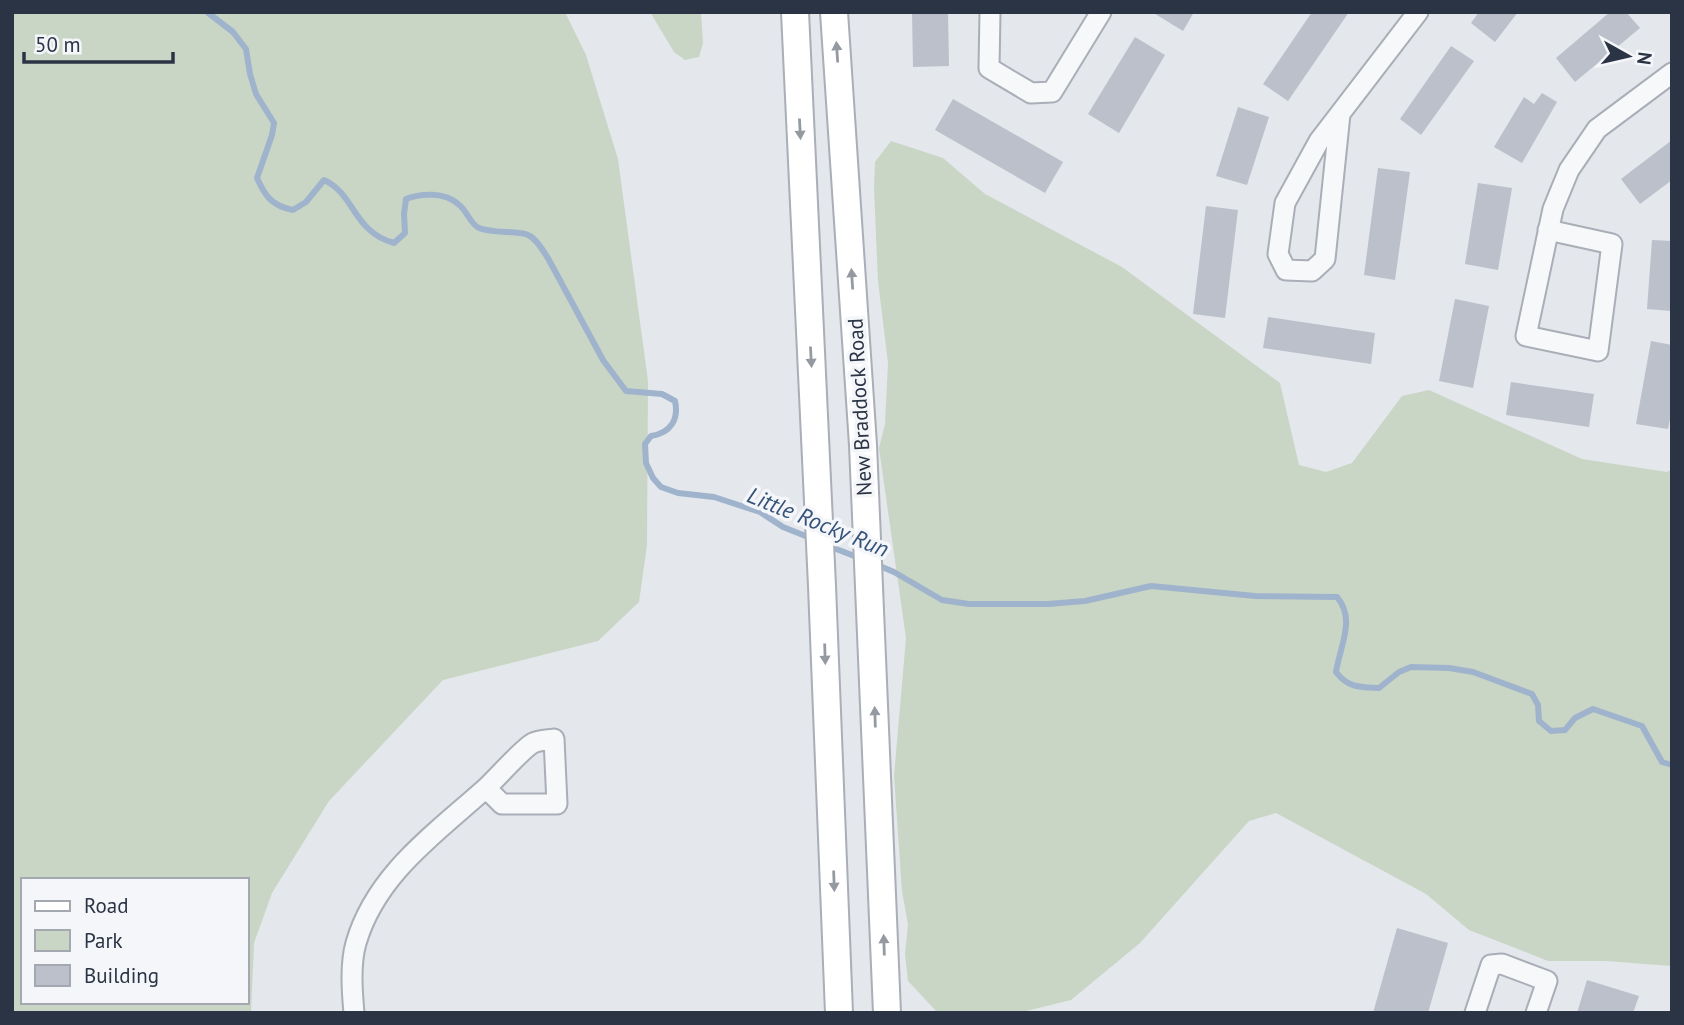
<svg xmlns="http://www.w3.org/2000/svg" width="1684" height="1025" viewBox="0 0 1684 1025" font-family="'PT Sans',sans-serif">
<rect width="100%" height="100%" fill="#e4e7ec"/>
<g fill="#c9d6c5" fill-rule="evenodd">
<path d="M12,12H565L586,55L618,159L648,381L647,545L639,602L598,641L443,680L329,801L272,893L254,943L251,1013H12ZM23,880H247V1002H23Z"/>
<polygon points="650,12 701,12 703,43 699,57 685,60 674,52"/>
<polygon points="891,141 943,158 985,194 1122,267 1280,383 1299,465 1326,472 1352,463 1402,396 1429,390 1582,459 1667,472 1672,469 1672,966 1605,961 1548,961 1469,930 1426,894 1276,813 1249,821 1140,943 1071,1000 1018,1013 938,1013 908,981 905,954 908,925 902,891 894,776 906,638 879,448 885,424 888,363 878,281 874,188 875,162"/>
</g>
<g fill="none" stroke-linecap="round" stroke-linejoin="round">
<g stroke="#9fb4cc" stroke-width="6">
<path d="M207,12L233,32L246,49L250,74L256,94L274,123L272,135L257,178C265,196 272,206 293,210L306,202L324,180C355,194 353,232 394,243L405,233L404,214L406,199C421,193 445,192 458,204C467,210 470,224 479,228C493,234 517,230 528,235C537,239 544,252 549,260L603,360L626,391L662,394L675,401C679,419 671,433 651,436L645,444L646,463L653,478L661,487L678,493L714,497L760,512L783,527L813,539"/>
<polyline points="826,545 862,559"/>
<path d="M875,564L894,572L942,600L969,604H1048L1085,601L1151,586L1255,596L1337,597C1356,619 1340,646 1336,672C1348,688 1360,687 1379,688L1399,672L1411,667L1449,668L1473,672L1532,694L1538,705L1539,721L1551,731L1565,730L1575,718L1593,709L1642,726L1662,762L1672,765"/>
</g>
</g>
<g fill="#bbc0ca">
<polygon points="912,12 948,12 949,66 913,67"/>
<polygon points="1152,12 1194,12 1183,31"/>
<polygon points="1312,12 1349,12 1288,101 1263,84"/>
<polygon points="1479,12 1518,12 1495,42 1471,23"/>
<polygon points="1610,12 1626,12 1640,28 1575,82 1556,58"/>
<polygon points="1135,37 1165,55 1119,133 1088,114"/>
<polygon points="1451,46 1474,61 1421,135 1400,119"/>
<polygon points="1542,93 1557,102 1522,163 1494,147 1524,97 1534,104"/>
<polygon points="953,99 1063,162 1045,193 935,130"/>
<polygon points="1238,107 1269,117 1247,185 1216,176"/>
<polygon points="1672,140 1672,180 1640,204 1621,179"/>
<polygon points="1378,168 1410,172 1395,280 1364,275"/>
<polygon points="1478,183 1512,188 1498,270 1465,264"/>
<polygon points="1206,206 1238,210 1225,318 1193,314"/>
<polygon points="1652,240 1672,241 1672,311 1647,309"/>
<polygon points="1455,299 1489,306 1473,388 1439,381"/>
<polygon points="1268,317 1375,333 1371,364 1263,348"/>
<polygon points="1651,341 1672,345 1672,409 1668,429 1636,424"/>
<polygon points="1511,382 1594,394 1589,427 1506,415"/>
<polygon points="1397,928 1448,943 1428,1013 1373,1013"/>
<polygon points="1587,980 1639,996 1633,1013 1577,1013"/>
</g>
<g fill="none" stroke-linecap="round" stroke-linejoin="round">
<g stroke="#a9aeb7" stroke-width="23">
<g id="street">
<polyline points="990,12 989,68 1031,93 1052,92 1101,12"/>
<polyline points="1340,114 1325,259 1312,271 1286,270 1278,254 1285,203 1319,141 1418,12"/>
<polyline points="1548,230 1612,244 1598,351 1526,336 1553,209 1569,170 1597,129 1672,73"/>
<path d="M354,1013C352,991 350,964 356,943C376,874 436,833 486,788C497,778 523,748 533,743C539,740 548,740 554,739L557,804H502L486,788"/>
<polyline points="1475,1013 1491,965 1502,964 1547,981 1536,1013"/>
</g>
</g>
<g stroke="#a9aeb7" stroke-width="30">
<g id="secondary">
<polyline points="795,12 822,586 839,1013"/>
<polyline points="834,12 863,445 887,1013"/>
</g>
</g>
<use href="#street" stroke="#f7f8fa" stroke-width="19"/>
<use href="#secondary" stroke="#fff" stroke-width="26"/>
</g>
<defs><path id="oneway-solid" d="M-6-.8H1V-3.2L6.5 0L1 3.2V.8H-6Z" transform="scale(1.75)"/></defs>
<g fill="#959aa2">
<use href="#oneway-solid" transform="translate(837 52) rotate(-94)"/>
<use href="#oneway-solid" transform="translate(800 129) rotate(87)"/>
<use href="#oneway-solid" transform="translate(852 279) rotate(-94)"/>
<use href="#oneway-solid" transform="translate(811 357) rotate(87)"/>
<use href="#oneway-solid" transform="translate(825 654) rotate(88)"/>
<use href="#oneway-solid" transform="translate(875 717) rotate(-92)"/>
<use href="#oneway-solid" transform="translate(834 881) rotate(88)"/>
<use href="#oneway-solid" transform="translate(884 945) rotate(-92)"/>
</g>
<g text-anchor="middle" stroke-width="7" stroke-linejoin="round" paint-order="stroke">
<g font-size="21" fill="#2b3445" stroke="#f4f6f9">
<text transform="translate(860 407) rotate(-93)" y="7">New Braddock Road</text>
</g>
<g font-size="23" font-style="italic" fill="#34527a" stroke="#f4f6f9">
<text transform="translate(818 522) rotate(22)" y="8">Little Rocky Run</text>
</g>
</g>
<rect width="1684" height="1025" fill="none" stroke="#2b3445" stroke-width="28"/>
<rect x="21" y="878" width="228" height="126" fill="#f4f6f9" stroke="#a4a8b1" stroke-width="2"/>
<rect x="35" y="901" width="35" height="10" fill="#ffffff" stroke="#a4a8b1" stroke-width="2"/>
<text x="84" y="913" font-size="21" fill="#2b3445">Road</text>
<rect x="35" y="930" width="35" height="21" fill="#c9d6c5" stroke="#a4a8b1" stroke-width="2"/>
<text x="84" y="948" font-size="21" fill="#2b3445">Park</text>
<rect x="35" y="965" width="35" height="21" fill="#bbc0ca" stroke="#a4a8b1" stroke-width="2"/>
<text x="84" y="983" font-size="21" fill="#2b3445">Building</text>
<g transform="translate(1628 56) rotate(98)" stroke="#f4f6f9" stroke-width="5" paint-order="stroke">
<path d="M0-5L12 26L0 18L-12 26Z" fill="#2b3445"/>
<text y="-10" font-size="19" font-weight="bold" text-anchor="middle" fill="#2b3445">N</text>
</g>
<path d="M24 52v10h149v-10" fill="none" stroke="#2b3445" stroke-width="3.5"/>
<text x="35" y="52" font-size="21" fill="#2b3445" stroke="#f4f6f9" stroke-width="5" paint-order="stroke">50 m</text>
</svg>
